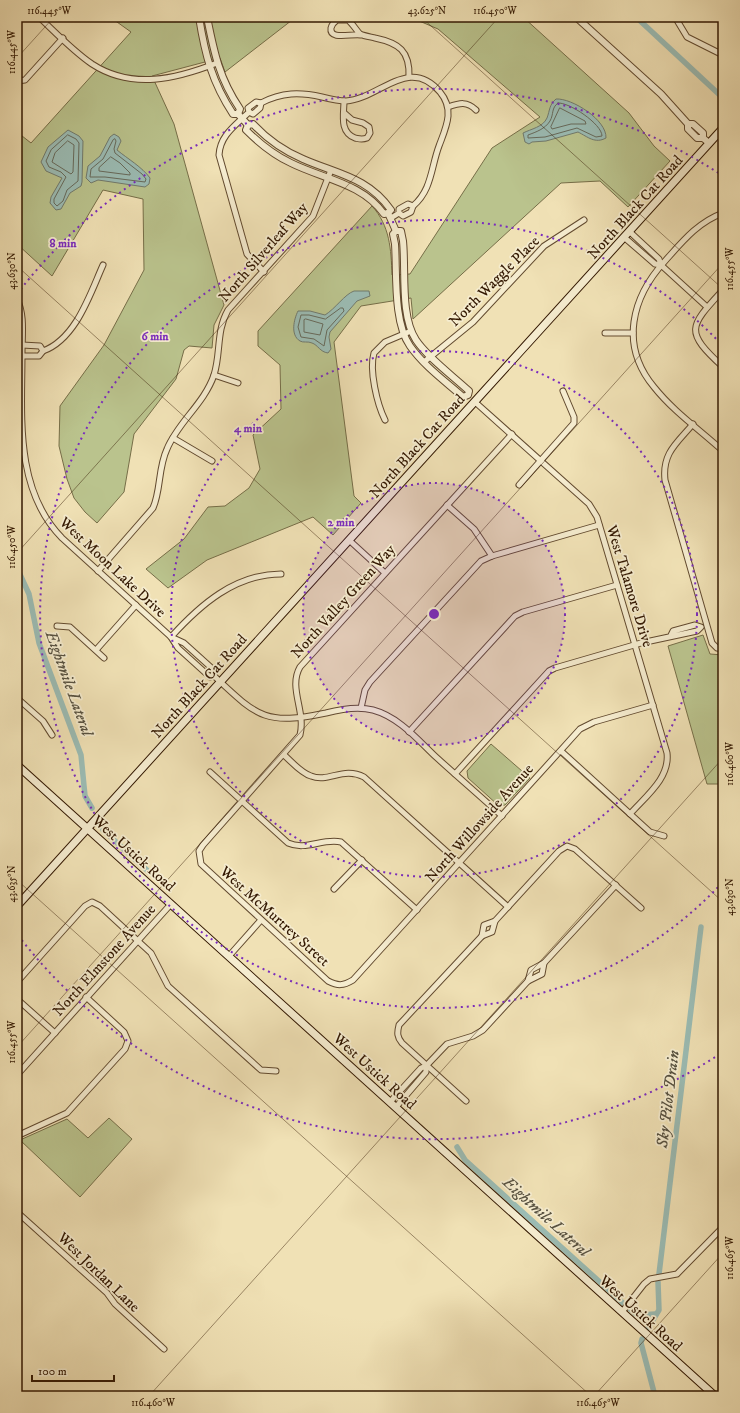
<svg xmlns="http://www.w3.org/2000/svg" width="740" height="1413" viewBox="0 0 740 1413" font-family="'IM FELL DW Pica',serif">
<rect width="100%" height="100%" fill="#f0e1b5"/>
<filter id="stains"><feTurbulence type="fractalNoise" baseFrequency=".005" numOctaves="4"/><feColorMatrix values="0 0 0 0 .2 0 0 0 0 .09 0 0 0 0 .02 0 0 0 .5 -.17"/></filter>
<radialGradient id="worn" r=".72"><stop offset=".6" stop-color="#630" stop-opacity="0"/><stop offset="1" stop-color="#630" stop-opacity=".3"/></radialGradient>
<g fill="#bac38d" stroke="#766e48">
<polygon points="110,17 296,17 225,72 220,58 152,76 174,124 224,305 214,325 212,348 189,346 184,350 176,379 134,434 124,492 97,523 85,512 74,498 67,479 59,446 60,406 104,345 144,270 143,199 103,190 52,276 17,244 17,132 31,143 131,32"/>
<path d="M410,17H523L629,113L654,146L670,161L628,207L600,181L561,183L413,319L411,298L361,306L334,342L354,496L361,503L333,535L313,517L207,560L168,588L146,569L184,539L208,507L225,506L249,488L260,469L253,435L281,409L280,365L258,346V331L372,206C390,226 391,249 392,275L410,274L492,148L540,117L438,29Z"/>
<polygon points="703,635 710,654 723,655 723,784 707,784 668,646"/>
<polygon points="491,744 530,778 505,805 499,806 468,778 467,771"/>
<polygon points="109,1118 132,1139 80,1197 20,1140 67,1119 88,1138"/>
</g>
<g fill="#9bbcb4" stroke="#717a6d">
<path d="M556,99C572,98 607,120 606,138C595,144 588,137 578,132L546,141L532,142L529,144L525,142L523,133C531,129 543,127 547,118C550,110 549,105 556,99Z"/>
<polygon points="68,130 79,136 83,141 82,182 81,186 70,193 61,209 56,210 50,203 51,197 62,178 46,171 41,162 48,147"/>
<path d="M114,134L119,137L121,141L117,150C128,159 142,167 150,178L149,184L145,187L105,181L98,180L91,183L86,178L88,166L100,156L110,137Z"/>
<path d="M354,291H369L370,296L357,301L330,332L329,337L331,349L328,353C320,352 318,345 312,343C308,341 303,343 300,341C290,335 294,319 298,311H310L325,315C335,309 345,294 354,291Z"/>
</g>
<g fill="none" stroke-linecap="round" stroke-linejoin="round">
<g stroke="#676a5b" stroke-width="1">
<path d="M558,103C569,102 602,124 602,136L596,137L577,128L545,137L528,138V135C536,132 545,129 550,121C554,114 551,108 558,103Z"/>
<polygon points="560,108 585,121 586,124 571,124 552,129 551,127"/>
<polygon points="68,135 76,139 79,143 78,181 67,190 63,201 57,206 54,203 54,199 66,177 61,172 49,167 46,161 51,150"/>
<polygon points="115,139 116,141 114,149 115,153 142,174 146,179 145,182 105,177 90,177 91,169 103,159 113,140"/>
<polygon points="68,141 74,145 73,172 71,174 52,162 55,153"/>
<polygon points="111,157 120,163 130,173 130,175 99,171 99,168"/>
<polygon points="341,308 343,308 344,311 327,330 324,346 314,339 301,337 298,327 301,315 309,315 325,319"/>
<polygon points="306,319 323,324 320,335 304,332 304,320"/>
</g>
<g stroke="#9bbcb4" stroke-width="5.5">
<polyline points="636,17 723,98"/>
<polyline points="17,568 29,594 39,643 81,755 85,796 92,808"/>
<polyline points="103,824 103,830 149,872"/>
<polyline points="457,1147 465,1160 623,1303"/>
<polyline points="659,1274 701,927"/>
<polyline points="630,1309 637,1315 656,1314"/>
<polyline points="648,1328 659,1310 658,1282"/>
<polyline points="642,1339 641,1343 655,1396"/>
</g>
<g stroke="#624a2f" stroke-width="7">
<g id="minor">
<path d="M39,17C56,33 73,51 92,64C132,90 176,79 217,63"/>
<polyline points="675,17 687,37 723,55"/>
<path d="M361,35C353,33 329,41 331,28C332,24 334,22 337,20H348C353,24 356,30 360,34C364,36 371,37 375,38C399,43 410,51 409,77"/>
<polyline points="17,81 25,80 63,38"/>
<path d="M261,103C282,92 300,92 322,97C330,99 338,101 346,101C379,99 409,55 440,92C455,110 446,127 439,146C431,167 432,190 413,206"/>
<path d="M448,107C460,103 467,101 476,110"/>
<path d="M249,112L253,114L260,108L261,103L256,102L248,108L249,112C236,125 220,135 219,155L247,254L264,272"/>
<path d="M344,113L352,120L363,123L369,127L370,133L367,138C362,140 360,139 355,138C339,132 344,114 344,101"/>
<path d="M723,213C698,222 682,242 665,261C632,297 619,345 654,387C673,411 700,430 723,451"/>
<polyline points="391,218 399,213 399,209 408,204 413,206 411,212 403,216 399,213"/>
<polyline points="630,232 659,259 661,265 707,307"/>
<polyline points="625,238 655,264 661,265"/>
<path d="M723,290C689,327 684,331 723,367"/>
<path d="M17,299C25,315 22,335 22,353C22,415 14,489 62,538L171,637L178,648L210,677L213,675L215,671L184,643L171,637"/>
<polyline points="605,333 633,333"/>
<polyline points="22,345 40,346 43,351 39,356 22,356"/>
<path d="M43,351C76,339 90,294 103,265"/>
<polyline points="424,362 473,322 544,246 584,220"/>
<polyline points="214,375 238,383"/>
<path d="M475,402L589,504L597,517L667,753C670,778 646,796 630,814"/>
<path d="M385,420C377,404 369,370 374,353L385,342L411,331"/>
<path d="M693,424C677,443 662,453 665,480L712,643L717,648L723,649"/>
<path d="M512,434L300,667C288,688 306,711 300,735L203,845L199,851L201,864L328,981C338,986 343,986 353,980L580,729L594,722L653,705"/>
<polyline points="173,438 212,461"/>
<polyline points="519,485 574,423 574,417 563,391"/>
<polyline points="447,505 474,529 492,556"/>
<polyline points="349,540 385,573"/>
<path d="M98,571L153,508C161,490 158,468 167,449C178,422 204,404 214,375C221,353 216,331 228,310L313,216L331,170"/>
<polyline points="57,626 70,627 104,658"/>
<path d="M171,637C200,605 235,574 281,574"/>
<polyline points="96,650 136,605"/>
<path d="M213,675C257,716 264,726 326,713C341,709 358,706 373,710C399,717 418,740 436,757C458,777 480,796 502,816"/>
<polyline points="17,698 43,721 52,735"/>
<polyline points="361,708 365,690 370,682 481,561 492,556 599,525"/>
<polyline points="409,732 515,616 523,612 617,585"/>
<polyline points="561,751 650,832 664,836"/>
<path d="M284,755C292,762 301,773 311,776C329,783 343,766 364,777L508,907"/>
<path d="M210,772L288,843C306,851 322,838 341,842L417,910"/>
<polyline points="455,774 549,671 555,668 641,643 697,631 701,627 695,625 673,631 671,635"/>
<polyline points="334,889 362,860"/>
<polyline points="482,936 484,925 495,921 559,851 567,846 575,849 641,908"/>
<polyline points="229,956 261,920"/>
<polyline points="528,981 531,970 544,963 616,885"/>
<polyline points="17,982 85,906 92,902 100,906 151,953 168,986 261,1070 276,1071"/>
<polyline points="17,999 55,1033"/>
<polyline points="426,1066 447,1044 473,1036 483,1030 528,981 542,974 544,963"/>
<polyline points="17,1075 171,904"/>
<path d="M466,1101L402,1043C397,1037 397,1033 399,1025L482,936L492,932L495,921"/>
<polyline points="390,1102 421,1068 426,1066 426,1072 396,1107"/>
<polyline points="17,1136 67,1113 125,1049 128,1041 124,1032 86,997"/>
<polyline points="17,1212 107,1293 115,1304 164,1349"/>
<polyline points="622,1312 644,1284 650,1279 677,1274 723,1227"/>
</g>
</g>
<g stroke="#624a2f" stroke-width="8">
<g id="tertiary">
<path d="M199,17C205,55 212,82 233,114H238L240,109C219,78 214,52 207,17"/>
<polyline points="576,17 661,94 688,124"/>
<polyline points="238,114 248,125"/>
<path d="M253,124C267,139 284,151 303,159C337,174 368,177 391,210L388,213L384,214C362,183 323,179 291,163C274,155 259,143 246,130L248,125Z"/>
<polyline points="703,138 703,133 693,124 688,124 688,129 697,138 703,138 709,143"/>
<polyline points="388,213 396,231"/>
<path d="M396,231H401L403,241C406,270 400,316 416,340C428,358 453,376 469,391L468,395L463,397C445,381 424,366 410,346C393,322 397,273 395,244L393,234Z"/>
</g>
</g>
<g stroke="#331802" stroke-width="9">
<g id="secondary">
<polyline points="17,765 715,1396"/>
<polyline points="17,906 723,128"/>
</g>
</g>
<use href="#minor" stroke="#f5eccf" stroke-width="5"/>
<use href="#tertiary" stroke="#f5eccf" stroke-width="6"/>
<use href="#secondary" stroke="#f5eccf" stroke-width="7"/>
</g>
<path fill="none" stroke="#331802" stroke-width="1" stroke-opacity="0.45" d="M421,17L723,289M17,58L54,17M17,266L723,902M17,553L499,17M17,880L591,1396M17,1047L723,263M149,1396L723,758M594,1396L723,1253"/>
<circle cx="434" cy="614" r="131" fill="#7b2cbf" fill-opacity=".12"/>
<g fill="none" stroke="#7b2cbf" stroke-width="2" stroke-dasharray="2 4">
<circle cx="434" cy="614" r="131"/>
<circle cx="434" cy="614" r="263"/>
<path d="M722 883A394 394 0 1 1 722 345"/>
<path d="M720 1054A525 525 0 0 1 17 934M17 294A525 525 0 0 1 720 174"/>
</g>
<g text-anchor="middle" stroke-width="3.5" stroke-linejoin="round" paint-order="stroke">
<g font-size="15" fill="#331802" stroke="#f5eccf">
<text transform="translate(635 207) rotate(-48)" y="5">North Black Cat Road</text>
<text transform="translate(263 252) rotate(-49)" y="5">North Silverleaf Way</text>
<text transform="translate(494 281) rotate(-45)" y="5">North Waggle Place</text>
<text transform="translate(417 446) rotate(-48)" y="5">North Black Cat Road</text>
<text transform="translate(113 567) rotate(43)" y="5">West Moon Lake Drive</text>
<text transform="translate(630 586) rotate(73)" y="5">West Talamore Drive</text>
<text transform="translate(343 601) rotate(-48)" y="5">North Valley Green Way</text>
<text transform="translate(199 686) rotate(-48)" y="5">North Black Cat Road</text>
<text transform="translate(479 823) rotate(-48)" y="5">North Willowside Avenue</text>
<text transform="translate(134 853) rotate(42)" y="5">West Ustick Road</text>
<text transform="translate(275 916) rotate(42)" y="5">West McMurtrey Street</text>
<text transform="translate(104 960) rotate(-48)" y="5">North Elmstone Avenue</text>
<text transform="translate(375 1071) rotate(42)" y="5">West Ustick Road</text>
<text transform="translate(99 1272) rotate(44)" y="5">West Jordan Lane</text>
<text transform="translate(641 1313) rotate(42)" y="5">West Ustick Road</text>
</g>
<g font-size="16" font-style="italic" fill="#575140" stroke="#f5eccf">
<text transform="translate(70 683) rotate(70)" y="6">Eightmile Lateral</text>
<text transform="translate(667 1099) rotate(-83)" y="6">Sky Pilot Drain</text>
<text transform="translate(547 1216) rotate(42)" y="6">Eightmile Lateral</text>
</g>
</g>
<circle cx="434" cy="614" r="6" fill="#7b2cbf" stroke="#f5eccf" stroke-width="2"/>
<g font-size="12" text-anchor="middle" font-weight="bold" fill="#7b2cbf" stroke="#f5eccf" stroke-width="3.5" stroke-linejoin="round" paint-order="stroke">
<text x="63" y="247">8 min</text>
<text x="155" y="340">6 min</text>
<text x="248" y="432">4 min</text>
<text x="341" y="526">2 min</text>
</g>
<rect width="740" height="1413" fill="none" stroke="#f0e1b5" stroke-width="44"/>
<path d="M32 1375v6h82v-6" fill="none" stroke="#331802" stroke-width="2"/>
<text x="38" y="1375" font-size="12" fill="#331802" stroke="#f5eccf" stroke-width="3" paint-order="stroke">100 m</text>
<rect x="22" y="22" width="696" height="1369" fill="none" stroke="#331802" stroke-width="1.5"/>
<g font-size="10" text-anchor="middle" fill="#331802">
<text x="49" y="14">116.445°W</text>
<text x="427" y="14">43.625°N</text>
<text x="495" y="14">116.450°W</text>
<text transform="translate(11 52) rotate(-90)" y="4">116.445°W</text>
<text transform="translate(729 269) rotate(-90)" y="4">116.455°W</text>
<text transform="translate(11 271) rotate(-90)" y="4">43.630°N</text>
<text transform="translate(11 547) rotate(-90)" y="4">116.450°W</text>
<text transform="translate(729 764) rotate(-90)" y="4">116.460°W</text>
<text transform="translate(11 884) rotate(-90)" y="4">43.635°N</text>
<text transform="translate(729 897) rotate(-90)" y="4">43.630°N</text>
<text transform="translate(11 1042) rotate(-90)" y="4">116.455°W</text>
<text transform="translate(729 1258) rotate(-90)" y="4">116.465°W</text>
<text x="153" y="1406">116.460°W</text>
<text x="598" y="1406">116.465°W</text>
</g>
<rect width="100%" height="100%" filter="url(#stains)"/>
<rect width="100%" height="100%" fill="url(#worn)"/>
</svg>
